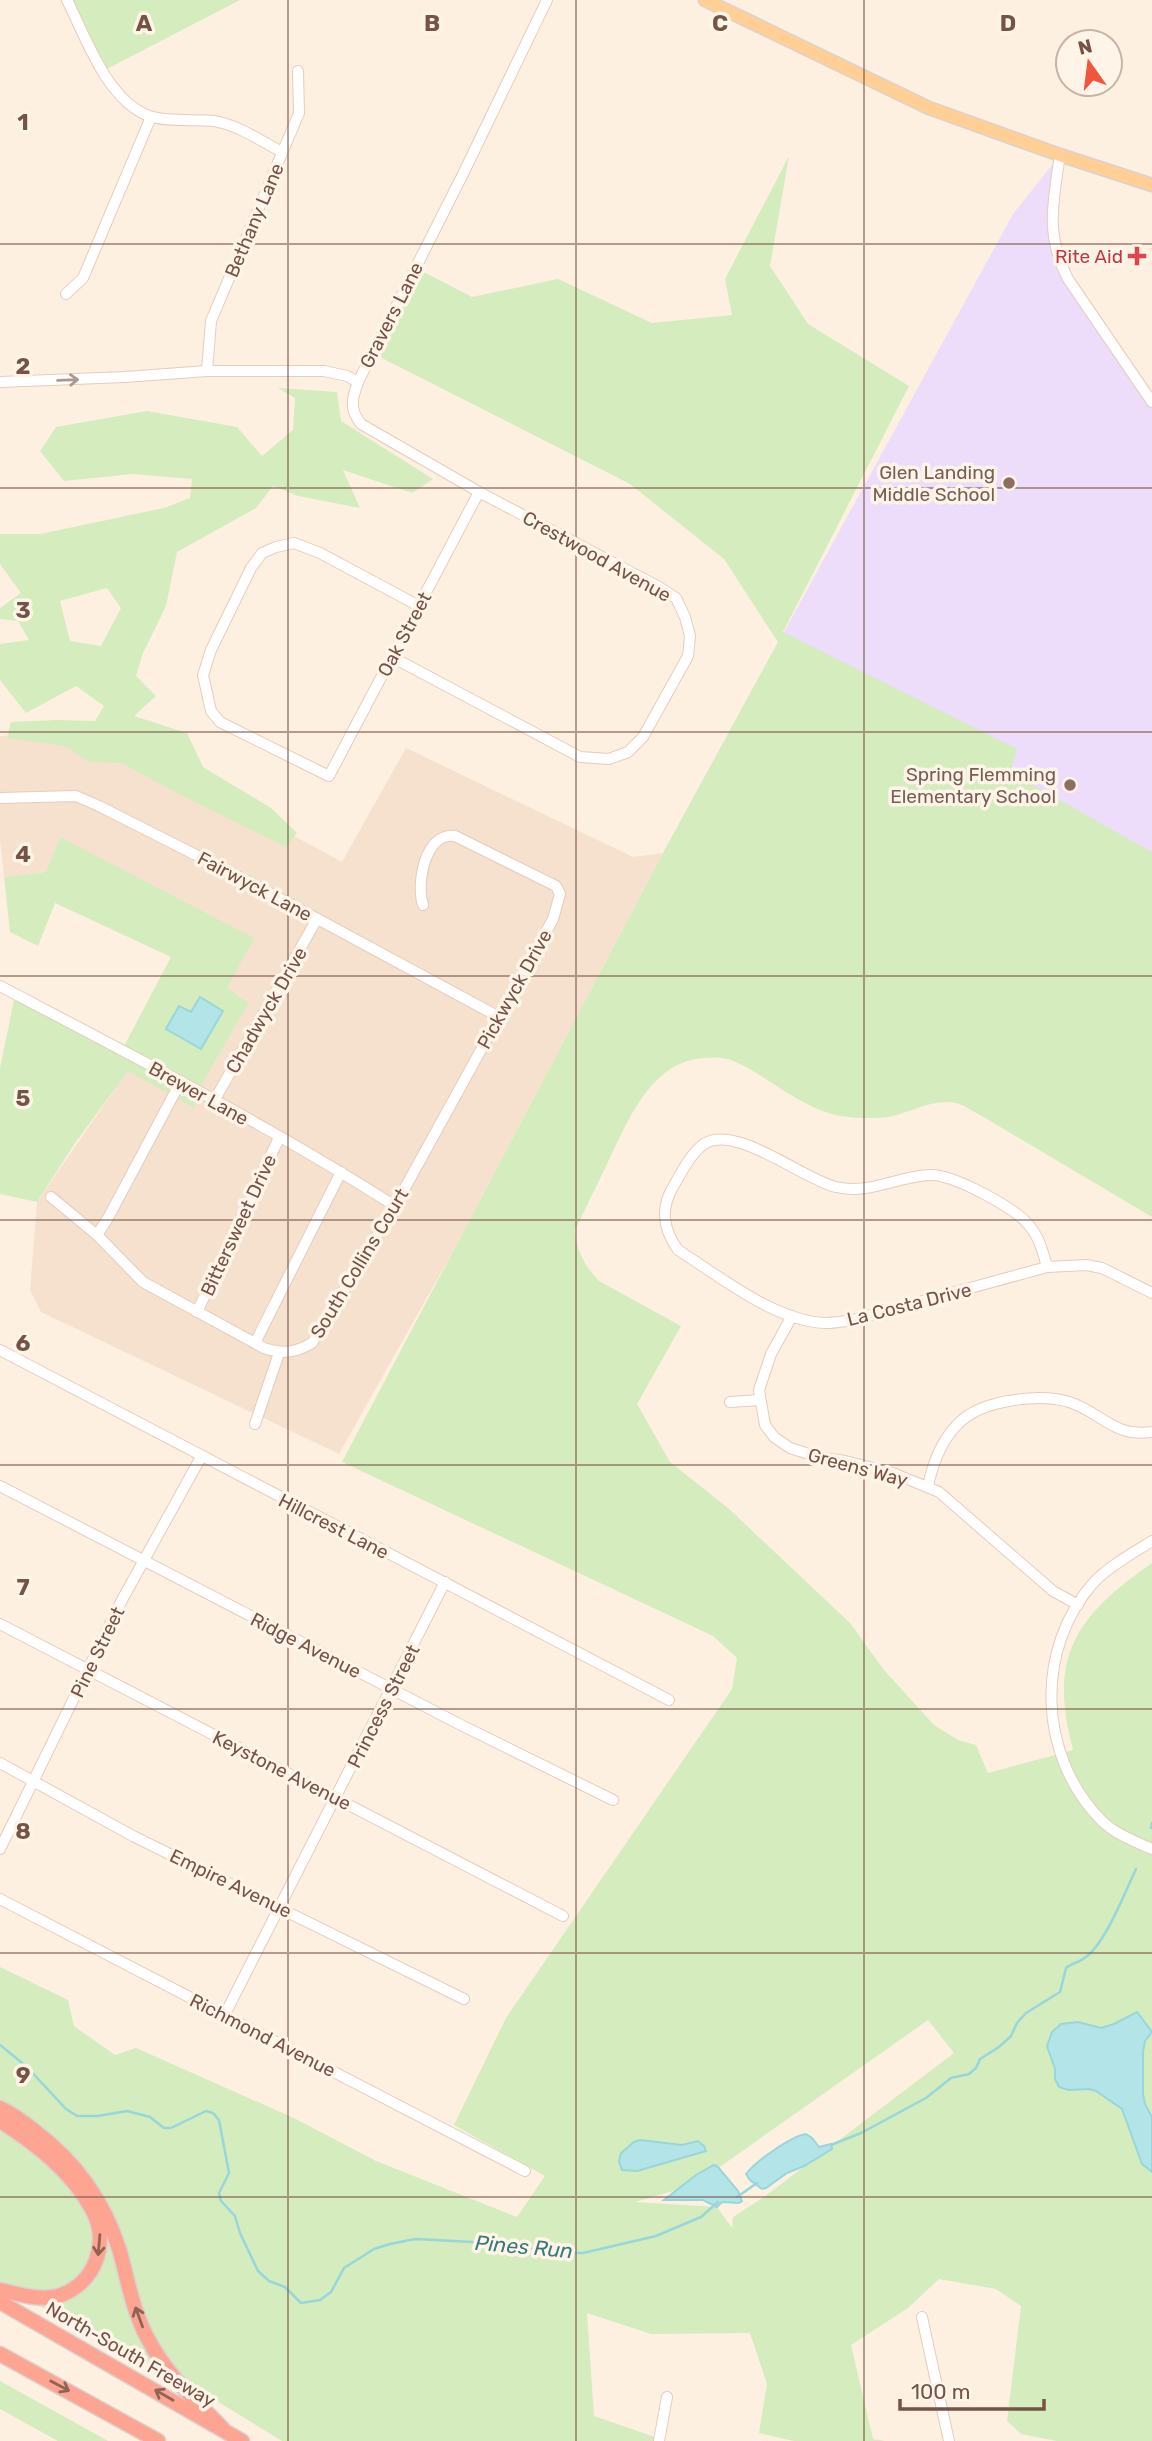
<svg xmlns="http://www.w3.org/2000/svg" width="1152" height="2441" viewBox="0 0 1152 2441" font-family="Rubik,sans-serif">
<rect width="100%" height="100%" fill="#fef0e0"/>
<polygon fill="#f6e0ce" points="103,732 342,862 406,748 633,857 663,853 452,1253 339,1454 41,1312 30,1290 37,1202 128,1070 194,1107 202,1084 249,1003 227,988 60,837 46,872 4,877 0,840 0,736"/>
<polygon fill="#edddfa" points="1060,155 1051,212 1060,263 1152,402 1152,1093 663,853 1013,214"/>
<g fill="#d4ecbe" fill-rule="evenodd">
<polygon points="67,0 240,0 103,71"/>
<path d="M789,156L770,266L808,324L909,386L783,632L1017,749L1010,772L1152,852V1217L980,1115C972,1111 964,1105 956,1103C933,1098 910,1113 888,1117C872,1119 856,1118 840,1116C799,1108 768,1075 731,1060C722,1057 713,1057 704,1058C651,1061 628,1121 608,1162C597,1185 586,1207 575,1230C576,1251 585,1266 599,1281L681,1326L637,1404L670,1462L728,1508L850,1623L884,1670L934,1725L958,1740L976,1745L988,1773L1073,1750C1048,1656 1075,1617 1152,1563V2441H1057L1021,2434L1007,2421L1021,2306L996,2289L939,2279L908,2308L851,2345L873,2439L885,2441H794L759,2433L767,2384L750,2333L651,2334L587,2313L594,2416L655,2437L656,2441H282L210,2397L0,2285V1967L68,2000L74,2026L115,2055L136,2048L294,2118L376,2161L517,2217L545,2176L454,2125L506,2018L732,1689L737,1658L713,1636L342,1462L663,853L778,642L724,559L630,484L374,354L420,270L472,297L558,279L652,323L732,315L725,279ZM928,2020L954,2053L764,2197L733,2217L732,2228L717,2207L635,2202L694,2185Z"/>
<path d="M278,388L337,392L341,421L433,479L412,493L343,470L360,508L298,496L273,486L256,508L177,552L166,606L143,653L136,676L156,696L134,716L187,733L203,767L271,808L297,833L286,847L187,798L121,763L89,762L65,746L7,738L11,722L57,720L95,721L104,706L76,686L26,713L0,680V644L29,640L18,621L0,619V608L21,593L0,564V534H40L164,508L190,498L192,479L132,474L64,481L40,451L56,427L147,411L237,427L262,456L293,430L295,398ZM107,588L121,608L101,646L70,641L60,601Z"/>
<polygon points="60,837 254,938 227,988 249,1003 202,1084 194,1108 128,1071 75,1143 37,1202 0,1194 0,1068 14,1000 122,1050 171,957 55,903 38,946 10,932 4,877 46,872"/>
<polygon points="0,2381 108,2441 58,2441 0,2409"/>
</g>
<g fill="#b3e5e8" stroke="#99d6db" stroke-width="2">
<polygon points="200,997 223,1011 201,1049 166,1029 179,1006 191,1012"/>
<polygon points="1137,2012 1152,2032 1145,2041 1143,2052 1143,2094 1145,2104 1152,2117 1152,2172 1142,2164 1122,2109 1096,2091 1089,2089 1069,2090 1059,2087 1055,2079 1055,2069 1047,2046 1052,2032 1061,2024 1078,2022 1101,2028 1114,2024"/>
<path d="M806,2134L812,2138L819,2147L831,2144L832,2149L804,2166L787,2173L766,2188L762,2189L750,2180L746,2174C756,2161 790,2137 806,2134Z"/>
<polygon points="640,2140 682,2145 698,2141 704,2146 706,2151 637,2171 622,2170 619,2162 621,2153 634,2142"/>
<polygon points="714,2165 718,2167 738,2191 742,2201 739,2203 722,2202 717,2207 703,2200 664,2200 696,2175"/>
</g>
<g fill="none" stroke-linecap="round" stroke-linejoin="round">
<g stroke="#99d6db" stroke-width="2.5">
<polyline points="1151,1828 1152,1823"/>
<polyline points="0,2045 27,2067 66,2109 77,2116 98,2116 127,2111 150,2117 164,2128 171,2128 206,2111 213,2113 219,2120 229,2173 219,2193 221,2201 235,2216 240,2233 258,2271 269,2281 285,2287 301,2303 320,2300 331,2292 344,2268 374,2249 390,2244 415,2239 435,2240 472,2242 495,2249 520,2242 539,2252 583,2253 656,2236 701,2217 718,2202"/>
<path d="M831,2145L861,2133L926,2098L951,2078L969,2074L976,2068L980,2059L999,2047L1011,2036L1017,2023L1026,2013L1060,1992L1066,1968C1072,1963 1080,1962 1086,1957C1106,1942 1125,1892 1136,1869"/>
<polyline points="737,2197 757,2183"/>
</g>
<g stroke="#e4cdbe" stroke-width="12">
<g id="minor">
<path d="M67,0C86,38 107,100 149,116C166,122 195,119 214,121C238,125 261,141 282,152"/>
<path d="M1060,155C1053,202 1045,235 1068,279L1152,402"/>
<polyline points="66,294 83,278 151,117"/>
<polyline points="207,371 211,321 299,113 298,71"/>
<polyline points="0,382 125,377 207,371 324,371 347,376 358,382"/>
<polyline points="419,606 320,553 294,543 276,547 262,553 251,568 211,650 203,675 211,711 220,722 329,776 479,492"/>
<path d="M392,657L580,757L609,759L628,752L643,737L688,656L690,636L685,617L676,598L659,587L479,492L361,424C349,409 352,399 358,382L463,174L547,0"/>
<polyline points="0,798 76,796 99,806 251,883 499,1017"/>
<path d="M0,986C133,1056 268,1125 395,1206"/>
<polyline points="214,1101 317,919"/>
<path d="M51,1197L97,1235L143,1282L264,1348C282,1354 295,1353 312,1343L395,1206L553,919L560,894L556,886L455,836C425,832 416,883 423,905"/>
<polyline points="97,1235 108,1218 181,1081"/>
<path d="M1047,1267C1043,1252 1039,1236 1028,1224C1013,1207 953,1174 930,1175C898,1176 869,1195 836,1187C804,1180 735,1123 704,1144C691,1153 681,1173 673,1187C660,1209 663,1229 678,1250C719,1276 776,1322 826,1323C835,1323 844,1321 853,1320L1047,1267L1086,1265L1102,1268L1152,1293"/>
<polyline points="197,1312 279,1138"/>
<polyline points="792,1316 771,1354 759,1390 765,1425 774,1437 790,1448 818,1457 845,1461 893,1473 939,1492 1053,1591 1078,1605"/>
<polyline points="255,1343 341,1172"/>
<polyline points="0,1350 669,1700"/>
<polyline points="730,1402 760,1400"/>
<polyline points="255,1424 279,1353"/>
<polyline points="0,1486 461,1725 613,1800"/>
<path d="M928,1486C933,1462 942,1438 961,1421C984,1400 1040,1393 1069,1402C1101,1412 1114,1438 1152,1432"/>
<path d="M1152,1541C1133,1553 1111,1565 1095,1581C1034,1648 1038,1756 1101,1820C1115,1834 1134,1841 1152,1849"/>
<polyline points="0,1624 563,1916"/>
<polyline points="0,1763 133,1836 464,1999"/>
<polyline points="0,1849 122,1600 201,1457"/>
<polyline points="0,1899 525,2171"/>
<polyline points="224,2016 445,1582"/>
<polyline points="922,2317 949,2441"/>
<polyline points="659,2441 667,2397"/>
</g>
</g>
<g stroke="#dbd2cf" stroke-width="15">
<polyline id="major" points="705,0 929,108 1060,155 1152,185"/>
</g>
<g stroke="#dbd2cf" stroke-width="17">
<g id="highway">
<path d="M0,2108C13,2114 25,2123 36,2132C77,2163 105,2203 120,2252C128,2281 133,2312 148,2339C166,2374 196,2401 223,2429"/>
<path d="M0,2121C36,2144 71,2171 92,2209C110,2242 96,2284 58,2296C40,2301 18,2294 0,2290"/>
<polyline points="0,2302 242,2441"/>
<polyline points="0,2354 158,2441"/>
</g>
</g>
<use href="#minor" stroke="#fff" stroke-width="10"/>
<use href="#major" stroke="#ffcf96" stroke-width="12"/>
<use href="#highway" stroke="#fda592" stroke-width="14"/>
</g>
<defs><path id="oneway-shaft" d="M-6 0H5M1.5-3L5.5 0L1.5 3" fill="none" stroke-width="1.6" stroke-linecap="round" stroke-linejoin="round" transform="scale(1.75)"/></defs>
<use stroke="#ad9890" href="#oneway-shaft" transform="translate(68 380) rotate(-2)"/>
<g stroke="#916355">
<use href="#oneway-shaft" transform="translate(99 2245) rotate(95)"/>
<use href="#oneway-shaft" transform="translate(139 2317) rotate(-110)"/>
<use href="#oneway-shaft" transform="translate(60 2386) rotate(28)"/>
<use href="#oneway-shaft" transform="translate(164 2395) rotate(-150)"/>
</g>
<path fill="none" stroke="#765346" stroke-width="2" stroke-opacity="0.55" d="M288,0V2441M576,0V2441M864,0V2441M0,244H1152M0,488H1152M0,732H1152M0,976H1152M0,1220H1152M0,1465H1152M0,1709H1152M0,1953H1152M0,2197H1152"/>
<path fill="#e0444e" stroke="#fff4e8" stroke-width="2.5" d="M1133.5 245.5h7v7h7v7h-7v7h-7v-7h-7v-7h7z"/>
<g fill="#8d6e63" stroke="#fff4e8" stroke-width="2.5">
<circle cx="1009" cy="483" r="7"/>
<circle cx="1070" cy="785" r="7"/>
</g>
<g text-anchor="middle" stroke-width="7" stroke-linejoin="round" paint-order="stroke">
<g font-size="19" fill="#765346" stroke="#fff4e8">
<text transform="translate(254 220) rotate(-67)" y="7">Bethany Lane</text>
<text transform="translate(391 315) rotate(-63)" y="7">Gravers Lane</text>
<text transform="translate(597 556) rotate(29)" y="7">Crestwood Avenue</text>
<text transform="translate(404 634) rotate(-62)" y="7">Oak Street</text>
<text transform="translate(255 886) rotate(28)" y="7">Fairwyck Lane</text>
<text transform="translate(514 989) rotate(-61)" y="7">Pickwyck Drive</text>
<text transform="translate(266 1010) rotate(-60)" y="7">Chadwyck Drive</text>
<text transform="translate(199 1093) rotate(29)" y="7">Brewer Lane</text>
<text transform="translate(238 1225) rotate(-65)" y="7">Bittersweet Drive</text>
<text transform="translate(359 1263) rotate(-59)" y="7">South Collins Court</text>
<text transform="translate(909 1304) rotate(-14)" y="7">La Costa Drive</text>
<text transform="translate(858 1467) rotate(15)" y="7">Greens Way</text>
<text transform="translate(334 1526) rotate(27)" y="7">Hillcrest Lane</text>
<text transform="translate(306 1645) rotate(27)" y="7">Ridge Avenue</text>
<text transform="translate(97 1652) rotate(-64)" y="7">Pine Street</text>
<text transform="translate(383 1706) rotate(-63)" y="7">Princess Street</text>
<text transform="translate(282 1770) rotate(27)" y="7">Keystone Avenue</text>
<text transform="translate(231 1883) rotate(26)" y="7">Empire Avenue</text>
<text transform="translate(263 2035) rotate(27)" y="7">Richmond Avenue</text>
<text transform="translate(131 2354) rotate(30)" y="7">North-South Freeway</text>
</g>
<g font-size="19" fill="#be3a42" stroke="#fff4e8" text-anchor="end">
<text x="1123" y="263">Rite Aid</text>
</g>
<g font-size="19" fill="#785e54" stroke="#fff4e8" text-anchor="end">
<text x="995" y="479">Glen Landing<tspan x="995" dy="22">Middle School</tspan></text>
<text x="1056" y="781">Spring Flemming<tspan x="1056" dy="22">Elementary School</tspan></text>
</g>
<g font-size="21" font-style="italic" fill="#39787d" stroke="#fff4e8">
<text transform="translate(524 2247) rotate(5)" y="7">Pines Run</text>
</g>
</g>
<g font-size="23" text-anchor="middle" font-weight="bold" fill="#765346" stroke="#fff4e8" stroke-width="7" stroke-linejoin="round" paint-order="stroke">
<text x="144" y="31">A</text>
<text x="432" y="31">B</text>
<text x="720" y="31">C</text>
<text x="1008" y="31">D</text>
<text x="23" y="130">1</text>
<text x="23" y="374">2</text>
<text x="23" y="618">3</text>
<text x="23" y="862">4</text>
<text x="23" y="1106">5</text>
<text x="23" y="1351">6</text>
<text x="23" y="1595">7</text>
<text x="23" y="1839">8</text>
<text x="23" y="2083">9</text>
</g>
<g transform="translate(1089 63) rotate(346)"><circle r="33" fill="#fff4e8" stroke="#c8b4a7" stroke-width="2"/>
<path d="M0-5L12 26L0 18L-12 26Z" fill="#f1553c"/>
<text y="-10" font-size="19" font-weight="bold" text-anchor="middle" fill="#765346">N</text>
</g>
<path d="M900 2399v10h144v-10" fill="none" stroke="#765346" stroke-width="3.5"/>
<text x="911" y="2399" font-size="21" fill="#765346" stroke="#fff4e8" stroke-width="5" paint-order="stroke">100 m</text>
</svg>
